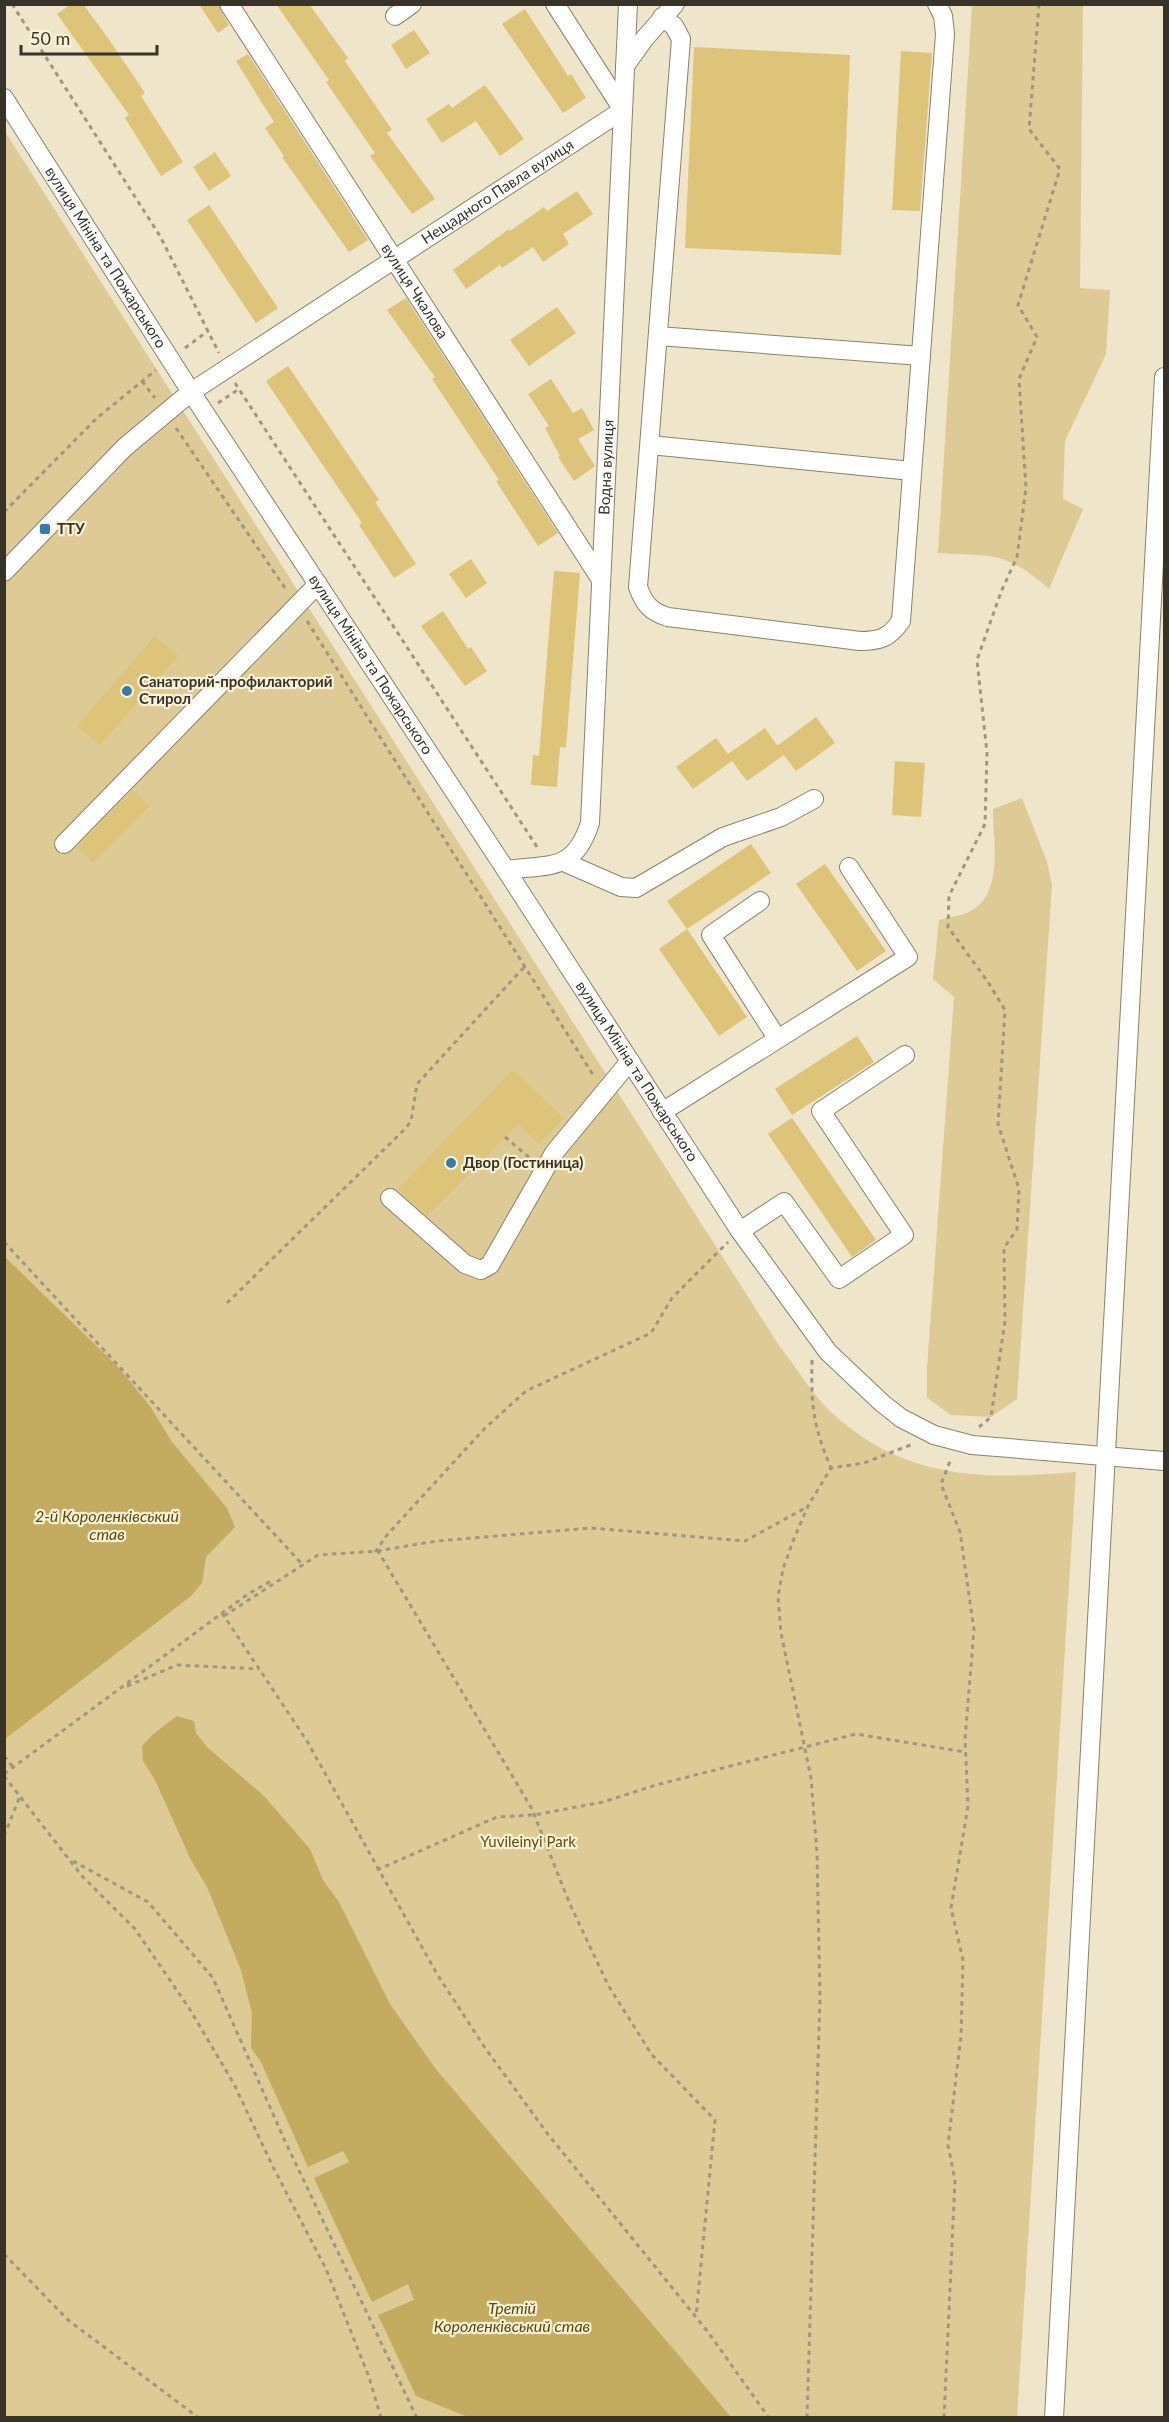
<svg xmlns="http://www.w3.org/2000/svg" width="1169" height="2422" viewBox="0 0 1169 2422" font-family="Lato,sans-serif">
<rect width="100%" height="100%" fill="#eee5ca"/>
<g fill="#ddca94">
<path d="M972,5H1083L1080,288L1110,290L1106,354L1065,441L1063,499L1083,509L1049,589C1006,551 993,556 938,553Z"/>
<path d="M4,130L780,1347C797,1368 812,1394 831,1412C904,1480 983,1480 1076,1472L1017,2417H5Z"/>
<path d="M1022,798L1047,862L1052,885L1017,1399L991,1417L951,1415L927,1398V1368L954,997L933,979L939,920C949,917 962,916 971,911C1004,893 993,840 993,809Z"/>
</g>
<g fill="#c3ab5f">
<polygon points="5,1257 119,1368 150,1406 172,1442 227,1508 235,1527 206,1557 202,1583 191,1596 5,1739"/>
<polygon points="177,1716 194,1721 196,1733 207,1747 264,1796 310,1849 323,1880 339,1902 390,2004 435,2068 731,2417 468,2417 416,2396 378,2315 414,2300 408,2284 372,2302 314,2178 349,2162 343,2151 308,2167 261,2062 251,2048 252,2013 241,1970 207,1887 191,1860 155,1780 143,1761 142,1746 152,1735"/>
</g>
<g fill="#ddc478">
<polygon points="71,4 83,4 108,38 145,93 141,96 183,162 161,176 125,118 129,115 57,14"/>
<polygon points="199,4 218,4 229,25 218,33"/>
<polygon points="276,4 309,4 348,58 345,61 392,130 387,133 435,199 412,214 370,156 375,153 326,82 329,80"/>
<polygon points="525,9 568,76 571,74 586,98 563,113 502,24"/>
<polygon points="414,30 430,53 406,69 391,45"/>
<polygon points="694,47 850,55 841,255 685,248"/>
<polygon points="901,51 932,53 920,211 892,210"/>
<polygon points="248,54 368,240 349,252 282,157 284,156 265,128 274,122 236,61"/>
<polygon points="485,85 524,139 500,156 476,121 442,143 426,119 449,104 452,108"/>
<polygon points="215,152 231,176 209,191 193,167"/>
<polygon points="577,191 593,214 563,234 569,244 543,262 533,247 502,268 500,265 466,289 453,270 509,229 510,231 544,207 547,211"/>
<polygon points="209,205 278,308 256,323 187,220"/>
<polygon points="406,298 558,533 538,546 496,481 499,480 432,379 435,377 387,310"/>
<polygon points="557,307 576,333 529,366 510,340"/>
<polygon points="288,366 379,500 375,502 416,564 394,578 359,525 362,523 266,381"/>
<polygon points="551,379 573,413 582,408 594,430 578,439 595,466 574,481 558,457 560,456 545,428 549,426 528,394"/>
<polygon points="471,559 487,583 466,598 449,574"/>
<polygon points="554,571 580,573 566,748 560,747 557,787 531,785 533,755 539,756"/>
<polygon points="443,611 468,649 471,647 487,671 465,686 421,626"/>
<polygon points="155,636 178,656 100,745 77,726"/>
<polygon points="816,717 835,743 796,771 777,746"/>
<polygon points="765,728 784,755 747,781 732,761 693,789 676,767 716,738 728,754"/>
<polygon points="895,761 925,763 921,817 892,815"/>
<polygon points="133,790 149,806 93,863 77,847"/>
<polygon points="751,844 771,873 687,929 667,901"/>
<polygon points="825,864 886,951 857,971 796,884"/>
<polygon points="687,929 747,1017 719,1036 659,949"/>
<polygon points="857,1036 874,1062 792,1115 775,1089"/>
<polygon points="513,1070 564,1118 539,1144 518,1124 427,1216 398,1189"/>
<polygon points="792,1118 876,1240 852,1257 768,1134"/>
</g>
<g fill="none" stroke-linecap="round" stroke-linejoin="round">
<g stroke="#8a8268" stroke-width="20">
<g id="minor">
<path id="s1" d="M229,4L600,578"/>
<polyline points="395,16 412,4"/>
<path d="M662,17L674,26L681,39L638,587C644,604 651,612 668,617L860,641C880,641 889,638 901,621L945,34L943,16L937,4"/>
<polyline points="625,66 645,38 675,4"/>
<path id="s2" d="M4,98L191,392L506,870L740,1231L828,1352L882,1403L901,1418L934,1435L972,1445L1164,1461"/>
<polyline points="658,336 921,356"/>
<polyline points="650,445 912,471"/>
<path id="s3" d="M4,572L125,447L191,392L623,110L555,4"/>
<polyline points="64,844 318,584"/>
<polyline points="564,862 621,887 636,888 723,837 781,817 814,799"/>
<path id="s4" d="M506,870C551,864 574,872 590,823L628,4"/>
<polyline points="760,901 711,935 777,1038"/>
<polyline points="662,1112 908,957 849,867"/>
<polyline points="390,1198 465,1264 481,1270 490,1265 554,1153 630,1061"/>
<polyline points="740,1231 784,1202 839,1279 904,1235 821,1111 905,1055"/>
<polyline points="1054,2418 1164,377"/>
</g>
</g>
<g stroke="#9d9783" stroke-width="3" stroke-dasharray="4.5 4.5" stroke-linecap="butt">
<polyline points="12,4 160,236 219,353"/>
<polyline points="185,348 208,331"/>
<polyline points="142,381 155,398"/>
<polyline points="235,383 539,850"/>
<polyline points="218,403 239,389"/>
<polyline points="176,428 287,591"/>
<polyline points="4,512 97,418 156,370"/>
<polyline points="307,621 595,1078"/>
<polyline points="505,1137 531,1159"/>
<polyline points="4,1242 302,1564"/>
<polyline points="227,1303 406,1128 411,1121 417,1084 526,965"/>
<path d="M812,1360C811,1406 813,1426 831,1468"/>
<polyline points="979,1427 991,1417 1005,1321 1004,1248 1017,1229 1019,1189 998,1124 1005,1010 988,982 948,927 949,896 985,824 987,753 977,660 1001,592 1017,557 1026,488 1019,379 1037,337 1018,305 1060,169 1029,129 1039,4"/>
<polyline points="377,1551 437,1541 591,1528 745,1541 807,1507"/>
<polyline points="375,1552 387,1535 485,1428 526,1391 651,1333 672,1298 728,1242"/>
<polyline points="222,1613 307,1741 437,1974 485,2048 547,2133 708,2332 769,2418"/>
<polyline points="224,1616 318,1555 378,1551 532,1809 569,1902 608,1985 652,2055 715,2120 696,2316"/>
<polyline points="127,1686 177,1665 259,1669"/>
<polyline points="4,1756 13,1767"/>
<polyline points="4,1774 248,1594 273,1580"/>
<polyline points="4,1776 82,1876 135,1929 189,2008 234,2084 273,2167 326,2269 369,2377 381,2418"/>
<polyline points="4,1836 20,1796"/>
<polyline points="73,1861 148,1902 213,1978 284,2139 417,2418"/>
<polyline points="377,1870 497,1817 534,1815 603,1802 656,1785 856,1734 965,1752"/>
<polyline points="4,2254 68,2320 199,2418"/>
<polyline points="807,2418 820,1998 817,1853 811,1778 781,1633 778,1597 783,1569 793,1541 808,1506 831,1468 864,1463 913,1444"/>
<polyline points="944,2418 955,2180 948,2145 961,2036 963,1960 951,1908 968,1806 965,1739 974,1630 960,1532 941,1484 951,1459"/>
</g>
<use href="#minor" stroke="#fff" stroke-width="18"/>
</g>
<g fill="#317db0" stroke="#fcf2d7" stroke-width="2">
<rect x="39" y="523" width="12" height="12" rx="3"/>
<circle cx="127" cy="691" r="6"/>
<circle cx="451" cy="1163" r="6"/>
</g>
<g text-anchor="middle" stroke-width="4.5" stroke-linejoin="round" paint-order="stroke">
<g font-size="15" fill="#373329" stroke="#fcf2d7">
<text dy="5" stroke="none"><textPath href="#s3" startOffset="626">Нещадного Павла вулиця</textPath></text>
<text dy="5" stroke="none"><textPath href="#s2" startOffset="189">вулиця Мініна та Пожарського</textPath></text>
<text dy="5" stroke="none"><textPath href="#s1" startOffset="342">вулиця Чкалова</textPath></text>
<text dy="5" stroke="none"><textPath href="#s4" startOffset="462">Водна вулиця</textPath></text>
<text dy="5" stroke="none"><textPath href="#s2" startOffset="675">вулиця Мініна та Пожарського</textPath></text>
<text dy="5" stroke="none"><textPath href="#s2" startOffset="1161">вулиця Мініна та Пожарського</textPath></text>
</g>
<g font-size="15" font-weight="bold" fill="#373329" stroke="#fcf2d7" text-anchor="start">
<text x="57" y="534">ТТУ</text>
<text x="139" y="687">Санаторий-профилакторий<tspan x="139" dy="17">Стирол</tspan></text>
<text x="463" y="1168">Двор (Гостиница)</text>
</g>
<g font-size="15" fill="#5d4b0f" stroke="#fcf2d7">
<text x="528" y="1847">Yuvileinyi Park</text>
</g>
<g font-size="16" font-style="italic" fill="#5a480b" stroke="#fcf2d7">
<text x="107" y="1522">2-й Короленківський<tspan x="107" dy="18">став</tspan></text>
<text x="512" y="2314">Третій<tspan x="512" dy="18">Короленківський став</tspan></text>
</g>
</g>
<rect width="1169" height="2422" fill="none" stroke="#373329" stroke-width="12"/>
<path d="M21 45v9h136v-9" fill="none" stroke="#373329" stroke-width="3"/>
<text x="30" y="45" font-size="18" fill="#373329" stroke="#fcf2d7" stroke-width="4.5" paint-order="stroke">50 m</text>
</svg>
